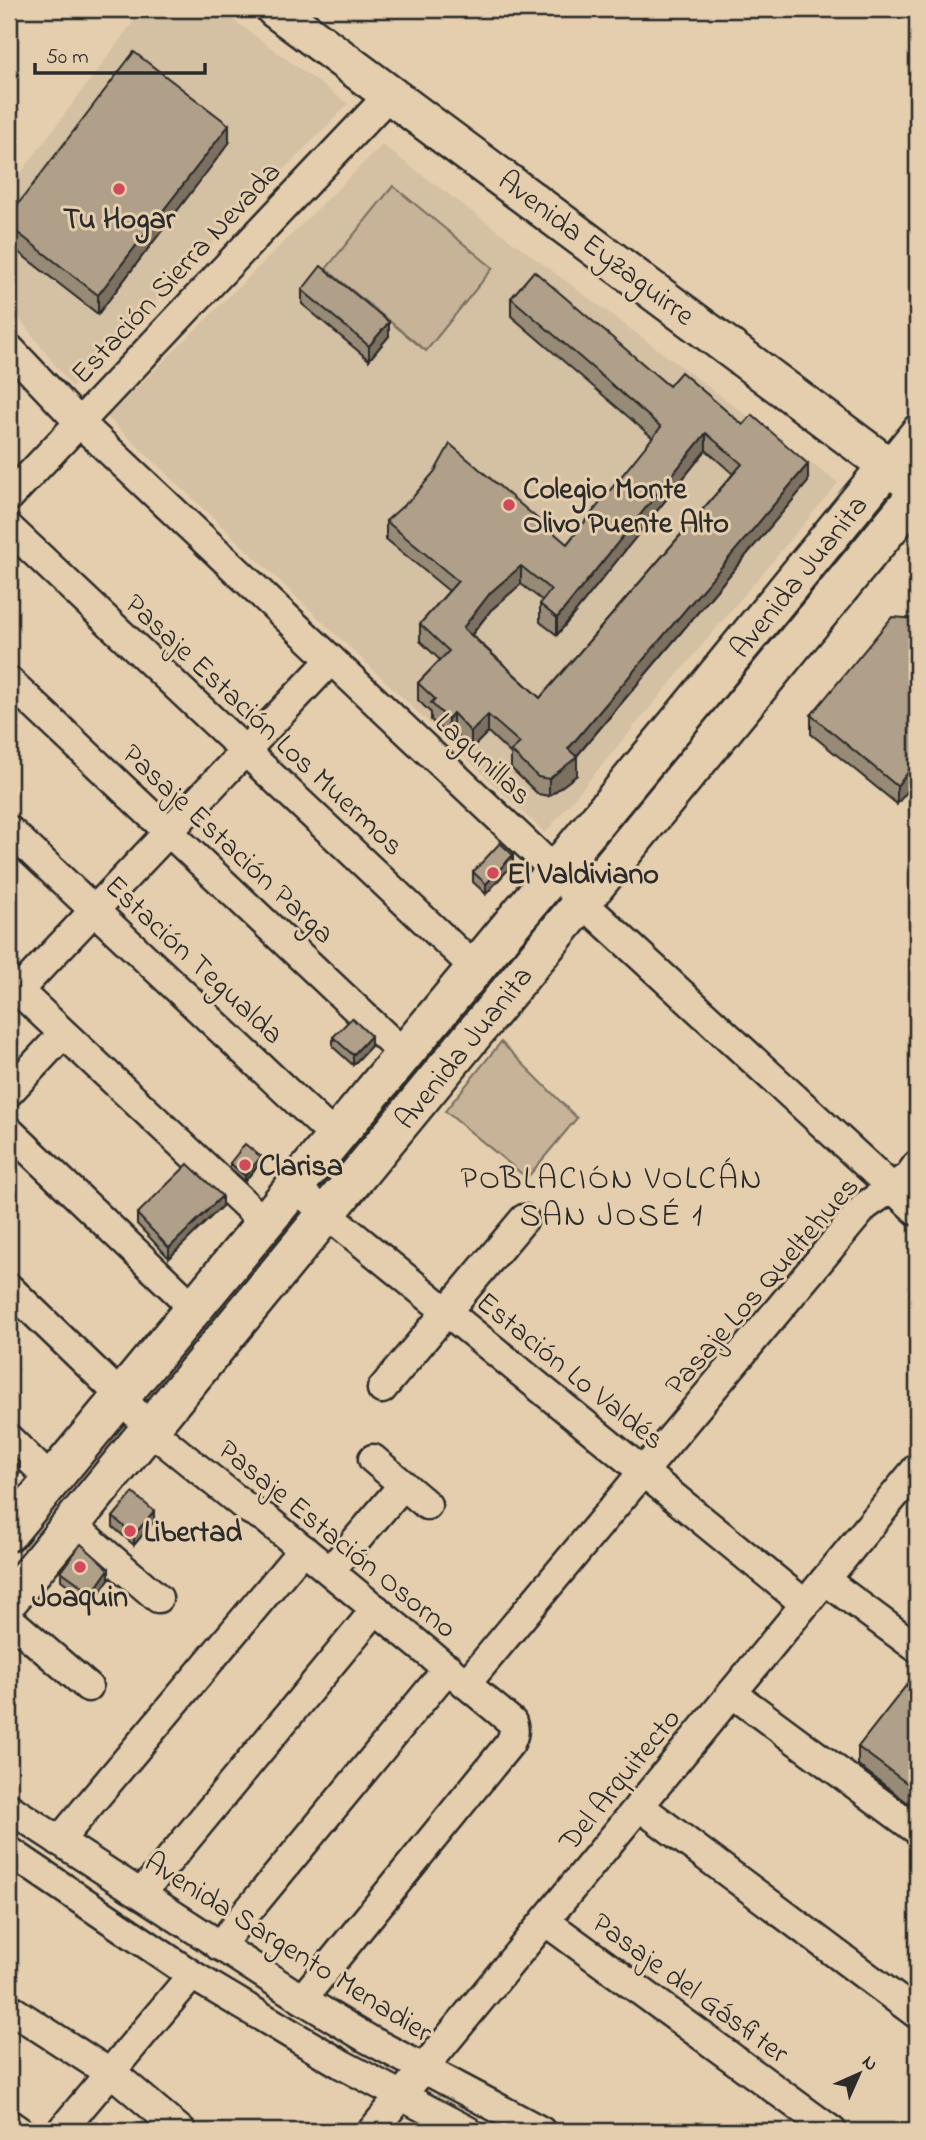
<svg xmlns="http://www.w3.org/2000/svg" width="926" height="2140" viewBox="0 0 926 2140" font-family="'Indie Flower',sans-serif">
<rect width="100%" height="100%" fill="#e4cead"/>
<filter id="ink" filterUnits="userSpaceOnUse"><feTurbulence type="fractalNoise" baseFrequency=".0143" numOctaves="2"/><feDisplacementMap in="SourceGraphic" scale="14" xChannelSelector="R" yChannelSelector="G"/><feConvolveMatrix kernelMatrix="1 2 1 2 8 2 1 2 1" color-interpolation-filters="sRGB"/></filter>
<g filter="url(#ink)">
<g fill="#d4c0a2">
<polygon points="143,9 218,9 348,104 72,387 9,305 9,189"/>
<polygon points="382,145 838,483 545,833 107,417"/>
</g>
<g fill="#c6b398" stroke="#786f62" stroke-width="2">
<polygon points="393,186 493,268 426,351 326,269"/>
<polygon points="501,1042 577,1118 527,1178 445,1111"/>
</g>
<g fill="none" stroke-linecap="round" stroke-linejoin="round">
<g stroke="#2b2b2b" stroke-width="33">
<g id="minor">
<polyline points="9,348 79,422 531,848 555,871 582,902 917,1211"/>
<polyline points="888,465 917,429"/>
<polyline points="9,497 390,94"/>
<polyline points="9,528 475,968"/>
<polyline points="9,681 404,1054"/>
<polyline points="9,830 335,1137"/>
<polyline points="9,982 265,1223"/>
<polyline points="18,991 331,660"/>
<polyline points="9,1092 63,1034"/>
<polyline points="9,1131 194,1308"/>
<polyline points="294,1187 805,1604"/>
<path d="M9,1288L121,1396L149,1429L248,1509L265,1518L512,1722C515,1730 514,1735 510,1743L302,1999"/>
<polyline points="382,1389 524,1219"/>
<polyline points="9,1439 51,1480"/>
<polyline points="373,1459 427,1505"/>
<polyline points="71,1524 158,1598"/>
<polyline points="330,1571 403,1485"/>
<polyline points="825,1580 917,1648"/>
<polyline points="9,1619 88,1687"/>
<polyline points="466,1684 865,1206 909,1176 917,1165"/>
<polyline points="732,1693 917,1830"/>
<polyline points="639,1806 917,2014"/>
<polyline points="9,1808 302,1999 368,2039 541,2131"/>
<polyline points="59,1841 303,1549"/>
<polyline points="9,1851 192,1975 343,2065 468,2131"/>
<polyline points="141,1894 376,1609"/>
<polyline points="545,1921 832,2131"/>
<polyline points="219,1946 448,1668"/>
<polyline points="9,2008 122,2081 181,2131"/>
<polyline points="9,2124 19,2131"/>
<polyline points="61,2131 192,1975"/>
<polyline points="372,2131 917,1468"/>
</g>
</g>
<g stroke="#2b2b2b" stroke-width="42">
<g id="major">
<polyline points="275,9 908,481"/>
<polyline points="9,1532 681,719 888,465"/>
<polyline points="9,1600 917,494"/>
</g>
</g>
<use href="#minor" stroke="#e4cead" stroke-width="28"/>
<use href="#major" stroke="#e4cead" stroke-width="37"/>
</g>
<g fill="#978a76" stroke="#2b2b2b" stroke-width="2" fill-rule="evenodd">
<polygon points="229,143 98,314 9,245 9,216"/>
<polygon points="302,290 389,336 369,360 302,304"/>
<path d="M511,298L669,386L808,482L576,757L577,775L549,796L538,794L511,768V754L488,732L471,749L453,731L448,736L431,720V713L418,700V683L440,660L420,641V624L449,591L386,539V521L567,544L653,438L511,316ZM706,450L733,474L540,698L472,635L491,610L521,584L543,601L540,604V622L557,635Z"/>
<polygon points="917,619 897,804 811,734 811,715"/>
<polygon points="513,864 486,894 473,882 473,872"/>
<polygon points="333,1037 371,1046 353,1065 333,1047"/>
<polygon points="261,1162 245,1181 230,1168 230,1163"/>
<polygon points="222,1206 169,1258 137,1224 137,1214"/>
<polygon points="113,1517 154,1521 134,1545 113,1527"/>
<polygon points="61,1571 109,1579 92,1603 61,1580"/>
<polygon points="917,1672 912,1806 858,1765 858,1747"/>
</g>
<g fill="#7b7060" stroke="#2b2b2b" stroke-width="2">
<polygon points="229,125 229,143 98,314 98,295"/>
<polygon points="389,322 389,336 369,360 369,346"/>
<polygon points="706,433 706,450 557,635 557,618"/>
<polygon points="808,464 808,482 574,759 577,757 577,775 549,796 549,779 568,749"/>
<polygon points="521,566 521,584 491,610 463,645 463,628 491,592"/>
<polygon points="453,713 453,731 448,736 448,719"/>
<polygon points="488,715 488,732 471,749 471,732"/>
<polygon points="917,761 917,780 897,804 897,786"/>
<polygon points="513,855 513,864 486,894 486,884"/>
<polygon points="371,1036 371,1046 353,1065 353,1055"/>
<polygon points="261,1157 261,1162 245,1181 245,1176"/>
<polygon points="222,1196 222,1206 169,1258 169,1248"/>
<polygon points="20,1463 20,1473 9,1487 9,1477"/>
<polygon points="154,1511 154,1521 134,1545 134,1535"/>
<polygon points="109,1569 109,1579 92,1603 92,1593"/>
<polygon points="917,1781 917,1800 912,1806 912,1787"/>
</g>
<g fill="#b0a089" stroke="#2b2b2b" stroke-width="2" fill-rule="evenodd">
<polygon points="134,52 229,125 98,295 9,226 9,216"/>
<polygon points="321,266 389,322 369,346 302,290"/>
<path d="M534,271L669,386L681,372L743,425L752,415L808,464L568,749L577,757L549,779L538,777L511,751L520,743L488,715L471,732L453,713L448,719L431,703L435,699L418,683L449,651L420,624L458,581L386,521L413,497L435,471L450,444L567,544L661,427L511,298ZM706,433L742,464L540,698L463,628L491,592L521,566L551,590L540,604L557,618Z"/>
<polygon points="892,617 917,619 917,761 897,786 811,715"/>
<polygon points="500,843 513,855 486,884 473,872"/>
<polygon points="352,1018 371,1036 353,1055 333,1037"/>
<polygon points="245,1144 261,1157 245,1176 230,1163"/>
<polygon points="188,1164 222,1196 169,1248 137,1214"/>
<polygon points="9,1452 20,1463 9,1477"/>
<polygon points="133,1493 154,1511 134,1535 113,1517"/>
<polygon points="81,1544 109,1569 92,1593 61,1571"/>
<polygon points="917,1672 917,1781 912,1787 858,1747"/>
</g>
</g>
<g fill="#d1495b" stroke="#e4cead" stroke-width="2.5">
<circle cx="119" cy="189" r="7"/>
<circle cx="509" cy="505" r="7"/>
<circle cx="493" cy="873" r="7"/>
<circle cx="245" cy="1165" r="7"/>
<circle cx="130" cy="1531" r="7"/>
<circle cx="80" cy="1567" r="7"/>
</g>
<g text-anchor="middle" stroke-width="6" stroke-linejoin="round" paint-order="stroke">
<g font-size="30" font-weight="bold" fill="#2b2b2b" stroke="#e4cead" text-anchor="start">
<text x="119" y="228" text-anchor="middle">Tu Hogar</text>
<text x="523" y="498">Colegio Monte<tspan x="523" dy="34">Olivo Puente Alto</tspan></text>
<text x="507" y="883">El Valdiviano</text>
<text x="259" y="1175">Clarisa</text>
<text x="144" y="1541">Libertad</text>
<text x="80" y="1606" text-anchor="middle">Joaquin</text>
</g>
<g font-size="30" fill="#2b2b2b" stroke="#e4cead">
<text transform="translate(597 247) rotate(37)" y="10">Avenida Eyzaguirre</text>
<text transform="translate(175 272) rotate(-47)" y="10">Estación Sierra Nevada</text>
<text transform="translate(798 576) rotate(-51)" y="10">Avenida Juanita</text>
<text transform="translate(265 724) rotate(43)" y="10">Pasaje Estación Los Muermos</text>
<text transform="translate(484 758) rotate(43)" y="10">Lagunillas</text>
<text transform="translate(229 843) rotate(43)" y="10">Pasaje Estación Parga</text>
<text transform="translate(195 959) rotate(43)" y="10">Estación Tegualda</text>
<text transform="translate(463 1047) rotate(-51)" y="10">Avenida Juanita</text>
<text transform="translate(761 1285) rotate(-49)" y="10">Pasaje Los Queltehues</text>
<text transform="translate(571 1370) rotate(39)" y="10">Estación Lo Valdés</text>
<text transform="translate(338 1538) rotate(39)" y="10">Pasaje Estación Osorno</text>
<text transform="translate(619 1779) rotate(-51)" y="10">Del Arquitecto</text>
<text transform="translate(289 1946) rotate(32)" y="10">Avenida Sargento Menadier</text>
<text transform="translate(691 1987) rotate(36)" y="10">Pasaje del Gásfiter</text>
</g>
<g font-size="32" letter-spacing="2" fill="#2b2b2b" stroke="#e4cead">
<text x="612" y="1188">POBLACIÓN VOLCÁN<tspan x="612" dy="37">SAN JOSÉ 1</tspan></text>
</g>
</g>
<rect width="926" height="2140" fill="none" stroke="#e4cead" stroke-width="35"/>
<rect x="18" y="18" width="891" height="2105" fill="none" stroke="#2b2b2b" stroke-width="2.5" filter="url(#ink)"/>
<g transform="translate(859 2074) rotate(45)" stroke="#e4cead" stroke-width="5" paint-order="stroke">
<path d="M0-5L12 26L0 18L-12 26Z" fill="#2b2b2b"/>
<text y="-10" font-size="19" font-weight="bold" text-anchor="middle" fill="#2b2b2b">N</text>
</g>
<path d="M35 63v10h170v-10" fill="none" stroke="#2b2b2b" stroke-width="3.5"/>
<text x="46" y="63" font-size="21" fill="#2b2b2b" stroke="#e4cead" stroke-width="5" paint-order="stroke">50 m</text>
</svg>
